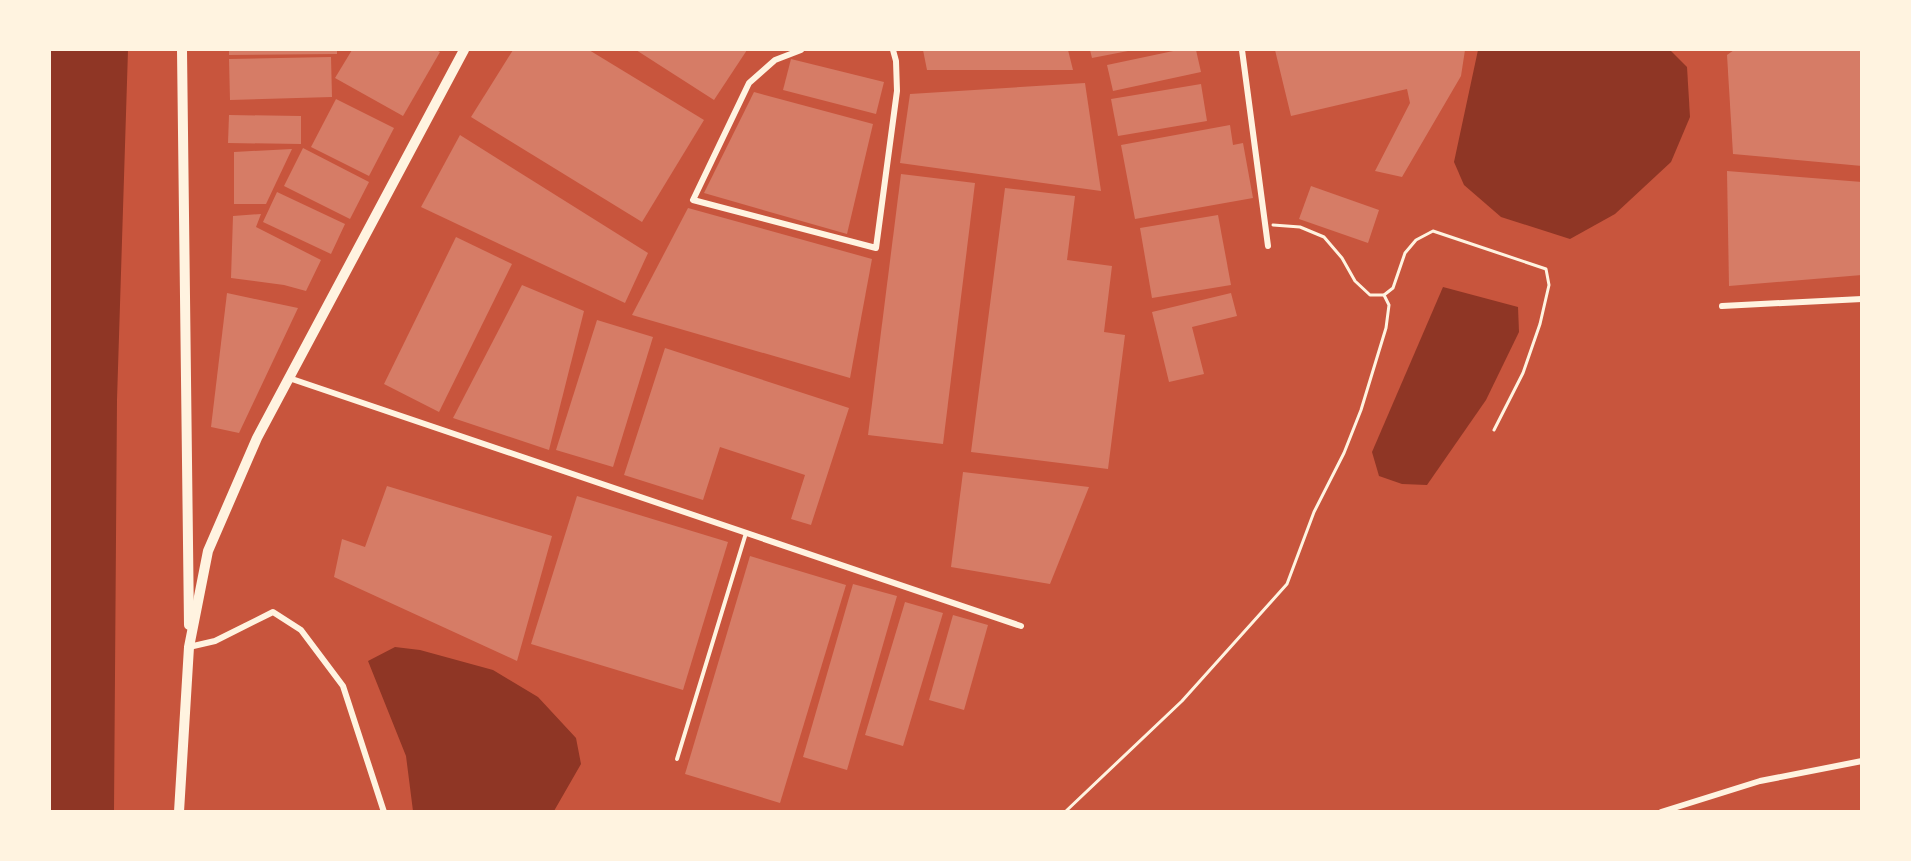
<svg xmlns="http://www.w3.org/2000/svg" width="1911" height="861" viewBox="0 0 1911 861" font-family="Raleway,sans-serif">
<rect width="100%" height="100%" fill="#c8553d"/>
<g fill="#8f3625">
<polygon points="50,50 128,50 117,400 114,811 50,811"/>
<polygon points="1478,50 1670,50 1687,67 1690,117 1671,162 1615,214 1570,239 1501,217 1464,185 1454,162"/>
<polygon points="1443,287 1518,307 1519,332 1486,400 1427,485 1402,484 1379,476 1372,452"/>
<polygon points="395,647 420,650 493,670 538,697 576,738 581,764 554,811 413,811 406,756 368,661"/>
</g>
<g fill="#d67c66">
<polygon points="229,50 337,50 337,54 229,55"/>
<polygon points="352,50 436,50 440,52 403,116 335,78"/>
<polygon points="513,50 589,50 704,120 642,222 471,117"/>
<polygon points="636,50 747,50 714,100"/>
<polygon points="923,50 1068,50 1073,70 927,70"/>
<polygon points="1090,50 1128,50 1128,51 1092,58"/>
<polygon points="1178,50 1196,50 1201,72 1113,91 1107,65"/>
<polygon points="1275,50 1465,50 1461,76 1402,177 1375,171 1410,103 1407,89 1291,116"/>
<polygon points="1734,50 1862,50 1862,166 1733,154 1727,55"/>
<polygon points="331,57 332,97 230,100 229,59"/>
<polygon points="791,59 884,82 876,114 783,90"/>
<polygon points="1085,83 1101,191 900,163 910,94"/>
<polygon points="1201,84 1207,121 1118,136 1111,99"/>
<polygon points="754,92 873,124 847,234 704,193"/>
<polygon points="336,99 394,128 369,176 311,147"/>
<polygon points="229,115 301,116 301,144 228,143"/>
<polygon points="1230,125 1233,145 1243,143 1253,198 1135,219 1121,145"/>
<polygon points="460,135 648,253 625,303 421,207"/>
<polygon points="303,148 369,182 350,219 284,186"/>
<polygon points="292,149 266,204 234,204 234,152"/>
<polygon points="1727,171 1862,182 1862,275 1729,286"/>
<polygon points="901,174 975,183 943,444 868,435"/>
<polygon points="1311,186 1379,210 1368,243 1299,219"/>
<polygon points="1005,188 1075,196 1067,260 1112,266 1104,332 1125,335 1108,469 971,452"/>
<polygon points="277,192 345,224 331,254 263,222"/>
<polygon points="688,208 872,259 850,378 632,315"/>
<polygon points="261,214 256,227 321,260 306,291 284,285 231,278 233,216"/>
<polygon points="1218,215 1231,285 1152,298 1140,228"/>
<polygon points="456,237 512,264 439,412 384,384"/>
<polygon points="522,285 584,311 549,450 453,418"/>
<polygon points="227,293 298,308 239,433 211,427"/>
<polygon points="1231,293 1237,316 1192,327 1204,374 1169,382 1152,312"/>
<polygon points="597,320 653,337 613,467 556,450"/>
<polygon points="665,348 849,408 811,525 791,519 805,475 720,447 703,500 624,475"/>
<polygon points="963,472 1089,487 1050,584 951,567"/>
<polygon points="387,486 552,536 517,661 334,577 342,539 365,547"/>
<polygon points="577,496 728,542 683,690 531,644"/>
<polygon points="750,556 846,585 780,803 685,774"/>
<polygon points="853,584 897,596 847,770 803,757"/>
<polygon points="905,602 943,613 903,746 865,735"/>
<polygon points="953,615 988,625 964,710 929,700"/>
</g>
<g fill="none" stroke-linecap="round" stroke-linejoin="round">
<g stroke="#fff3e0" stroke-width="3">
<polyline points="1273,225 1300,227 1324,237 1342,258 1355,281 1370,295 1384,295 1393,288 1405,253 1416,240 1433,231 1546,269 1549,285 1540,324 1523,373 1494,430"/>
<polyline points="1065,812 1182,701 1287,584 1314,512 1344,453 1361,410 1386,328 1389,305 1384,295"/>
</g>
<polyline stroke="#fff3e0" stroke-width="4" points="677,759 746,533"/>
<g stroke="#fff3e0" stroke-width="6">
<polyline points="801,50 775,60 749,83 693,200 876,248 897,91 896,61 893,50"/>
<polyline points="1242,50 1268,246"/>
<polyline points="1722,306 1862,299"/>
<polyline points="289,378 1021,626"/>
<polyline points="189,647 215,641 273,612 301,630 343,686 384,812"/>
<polyline points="1661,812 1760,781 1862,761"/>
</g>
<g stroke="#fff3e0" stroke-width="10">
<polyline points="182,50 189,625"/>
<polyline points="179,812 189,647 208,551 257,438 464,50"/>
</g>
</g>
<rect width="1911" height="861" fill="none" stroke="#fff3e0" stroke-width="102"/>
</svg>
